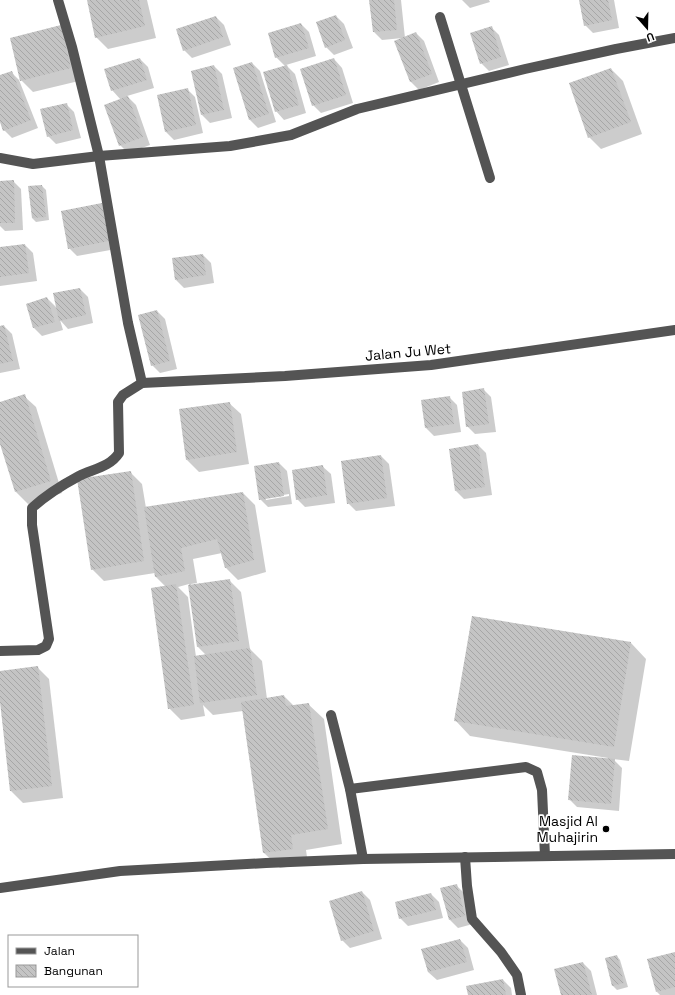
<svg xmlns="http://www.w3.org/2000/svg" width="675" height="995" viewBox="0 0 675 995" font-family="'Space Grotesk',sans-serif">
<defs>
<pattern id="building-back-hatch" width="6" height="6" patternUnits="userSpaceOnUse"><rect width="6" height="6" fill="#c4c4c4"/><path d="M-1 5l2 2M0 0l6 6M5-1l2 2" fill="none" stroke="#a7a7a7"/></pattern>
</defs>
<rect width="100%" height="100%" fill="#fff"/>
<g fill="#0003" fill-rule="evenodd">
<polygon points="88,0 147,0 156,38 108,49 96,37"/>
<polygon points="370,0 401,0 405,38 416,33 424,41 439,82 419,90 411,82 403,38 382,40 374,32"/>
<polygon points="462,0 489,0 490,2 470,8"/>
<polygon points="580,0 614,0 619,28 593,33 585,25"/>
<polygon points="336,16 344,24 353,48 334,55 326,47"/>
<polygon points="216,17 224,25 231,45 192,58 184,50"/>
<polygon points="301,24 309,32 316,56 286,65 295,74 306,113 284,120 276,111 285,66 276,57"/>
<polygon points="61,26 83,80 33,92 21,80"/>
<polygon points="491,27 499,35 509,65 489,71 481,63"/>
<polygon points="140,59 148,67 154,88 127,96 136,105 150,145 128,153 120,145 121,100 112,90"/>
<polygon points="334,59 342,68 353,103 321,113 313,105"/>
<polygon points="252,63 260,71 276,122 258,128 250,120"/>
<polygon points="214,66 222,74 232,118 210,123 202,115 192,71"/>
<polygon points="611,69 623,81 642,134 601,149 589,137"/>
<polygon points="11,72 19,80 38,128 12,138 4,130 0,119 0,76"/>
<polygon points="187,89 195,97 203,133 174,140 166,132 158,96"/>
<polygon points="66,104 74,112 81,138 56,144 48,136"/>
<polygon points="13,181 21,189 23,230 5,231 0,226 0,182"/>
<polygon points="42,186 46,190 49,220 36,222 32,218"/>
<polygon points="102,204 110,212 116,249 77,256 69,248"/>
<polygon points="25,245 33,253 37,281 0,286 0,248"/>
<polygon points="203,255 211,263 214,283 184,288 176,280"/>
<polygon points="80,289 88,297 93,323 68,329 60,320 63,330 42,336 34,328 27,304 47,298 57,308"/>
<polygon points="157,311 165,319 177,369 160,373 152,365"/>
<polygon points="4,326 12,334 20,369 0,373 0,327"/>
<polygon points="483,389 491,397 496,432 475,434 467,426"/>
<polygon points="24,396 36,407 62,493 28,504 16,492 0,441 0,403"/>
<polygon points="449,397 457,405 461,432 434,436 426,428 422,401"/>
<polygon points="229,403 241,414 249,464 199,472 187,460"/>
<polygon points="478,445 486,453 492,495 464,499 456,491"/>
<polygon points="381,456 389,464 395,506 356,511 348,503"/>
<path d="M279,463L287,471L292,504L268,507L260,499ZM289,494V496L266,500V498Z"/>
<polygon points="322,466 331,474 335,503 305,507 297,499"/>
<path d="M130,472L142,484L146,508L243,493L255,505L266,572L238,580L226,568L222,553L193,559L197,583L191,584V586L229,580L241,592L250,649L262,661L267,699L284,696L294,706L308,704L324,719L342,844L306,850L308,864L280,868L264,853L243,711L213,715L203,705L205,716L181,720L169,708L165,586L156,577L155,573L104,581L92,569ZM189,584L198,647L207,656L196,657L188,597L178,587Z"/>
<polygon points="631,643 646,659 629,761 613,759 622,768 619,811 577,807 569,799 608,758 470,736 455,720"/>
<polygon points="37,667 49,679 63,798 23,803 11,791 0,693 0,672"/>
<polygon points="456,885 464,893 473,924 458,928 450,920 441,889"/>
<polygon points="362,892 370,900 382,939 350,948 342,940"/>
<polygon points="431,894 439,902 443,918 408,926 400,918"/>
<polygon points="460,940 468,948 474,970 437,980 428,972 423,950"/>
<polygon points="675,953 675,995 660,995 657,992"/>
<polygon points="617,956 620,960 628,987 617,990 613,986 606,959"/>
<polygon points="583,963 591,971 597,995 562,995"/>
<polygon points="503,980 511,988 512,995 469,995"/>
</g>
<g fill="url(#building-back-hatch)">
<polygon points="87,0 139,0 145,26 95,38"/>
<polygon points="369,0 394,0 397,30 373,32"/>
<polygon points="579,0 608,0 612,20 584,26"/>
<polygon points="336,15 345,40 325,48 316,22"/>
<polygon points="216,16 223,37 183,51 176,29"/>
<polygon points="301,23 309,48 275,58 268,33"/>
<polygon points="61,25 71,68 20,81 10,38"/>
<polygon points="492,26 501,57 480,64 470,33"/>
<polygon points="416,32 432,74 410,82 394,41"/>
<polygon points="140,58 147,80 111,91 104,69"/>
<polygon points="334,58 346,95 312,106 300,69"/>
<polygon points="252,62 269,114 249,120 233,68"/>
<polygon points="214,65 224,110 201,115 191,71"/>
<polygon points="287,65 299,105 275,112 263,72"/>
<polygon points="611,68 631,122 588,138 569,83"/>
<polygon points="12,71 31,120 3,131 0,122 0,75"/>
<polygon points="188,88 196,125 165,132 157,95"/>
<polygon points="128,96 143,137 119,146 104,105"/>
<polygon points="67,103 73,130 47,137 40,109"/>
<polygon points="14,180 15,223 0,223 0,181"/>
<polygon points="42,185 46,217 32,218 28,186"/>
<polygon points="102,203 109,241 68,249 61,211"/>
<polygon points="25,244 29,273 0,277 0,247"/>
<polygon points="203,254 206,275 175,280 172,258"/>
<polygon points="80,288 86,315 59,321 53,293"/>
<polygon points="47,297 55,322 33,328 26,304"/>
<polygon points="157,310 170,361 151,366 138,315"/>
<polygon points="4,325 13,361 0,364 0,326"/>
<polygon points="484,388 489,424 466,427 462,392"/>
<polygon points="25,394 51,481 15,492 0,444 0,402"/>
<polygon points="450,396 454,424 425,428 421,400"/>
<polygon points="230,402 237,452 186,460 179,409"/>
<polygon points="478,444 485,487 455,491 449,449"/>
<polygon points="381,455 387,498 347,504 341,461"/>
<polygon points="279,462 284,496 259,500 254,466"/>
<polygon points="323,465 327,495 296,500 292,470"/>
<polygon points="131,471 144,561 91,570 77,479"/>
<polygon points="243,492 254,560 225,568 217,539 181,548 185,571 155,577 144,507"/>
<polygon points="230,579 239,641 197,647 188,585"/>
<polygon points="176,584 194,705 168,709 151,588"/>
<polygon points="472,616 631,642 614,747 454,721"/>
<polygon points="250,648 257,695 200,703 194,656"/>
<polygon points="38,666 52,786 10,791 0,702 0,671"/>
<polygon points="284,695 286,706 309,703 328,829 291,835 293,849 263,853 241,702"/>
<polygon points="572,755 615,759 611,804 568,800"/>
<polygon points="457,884 465,916 449,920 440,888"/>
<polygon points="362,891 374,931 341,941 329,901"/>
<polygon points="431,893 436,910 399,919 395,902"/>
<polygon points="460,939 467,962 428,972 421,949"/>
<polygon points="675,952 675,987 656,992 647,959"/>
<polygon points="617,955 624,983 612,986 605,958"/>
<polygon points="583,962 592,995 561,995 554,969"/>
<polygon points="503,979 506,995 468,995 466,986"/>
</g>
<g fill="none" stroke-linecap="round" stroke-linejoin="round">
<g stroke="#545454" stroke-width="10">
<polyline points="58,0 72,47 99,156 128,323 142,383"/>
<polyline points="440,17 490,178"/>
<polyline points="0,158 33,164 99,156 230,146 291,135 357,109 525,69 616,49 675,38"/>
<path d="M0,651L38,650L46,646L49,639L32,525V508C45,496 64,484 79,476C93,469 110,467 119,453L118,402L123,395L142,383L285,376L431,365L675,330"/>
<polyline points="331,715 350,789 363,859"/>
<polyline points="350,789 526,767 537,772 542,790 545,856"/>
<polyline points="465,857 467,886 472,919 501,952 517,975 521,995"/>
<polyline points="0,888 120,871 266,863 363,859 675,854"/>
</g>
</g>
<circle fill="#000" stroke="#fff" stroke-width="1.5" cx="606" cy="829" r="4"/>
<g text-anchor="middle" stroke-width="3.5" stroke-linejoin="round" paint-order="stroke">
<g font-size="14" fill="#000" stroke="#fff">
<text transform="translate(408 352) rotate(-5)" y="5">Jalan Ju Wet</text>
</g>
<g font-size="14" fill="#000" stroke="#fff" text-anchor="end">
<text x="598" y="826">Masjid Al<tspan x="598" dy="16">Muhajirin</tspan></text>
</g>
</g>
<rect x="8" y="935" width="130" height="52" fill="#ffffff" stroke="#999999"/>
<rect x="16" y="948" width="20" height="6" fill="#545454" stroke="#999999"/>
<text x="44" y="955" font-size="12" fill="#000000">Jalan</text>
<rect x="16" y="965" width="20" height="12" fill="url(#building-back-hatch)" stroke="#999999"/>
<text x="44" y="975" font-size="12" fill="#000000">Bangunan</text>
<g transform="translate(647 28) rotate(160)" stroke="#ffffff" stroke-width="3" paint-order="stroke">
<path d="M0-3L7 15L0 10L-7 15Z" fill="#000000"/>
<text y="-6" font-size="11" font-weight="bold" text-anchor="middle" fill="#000000">U</text>
</g>
</svg>
